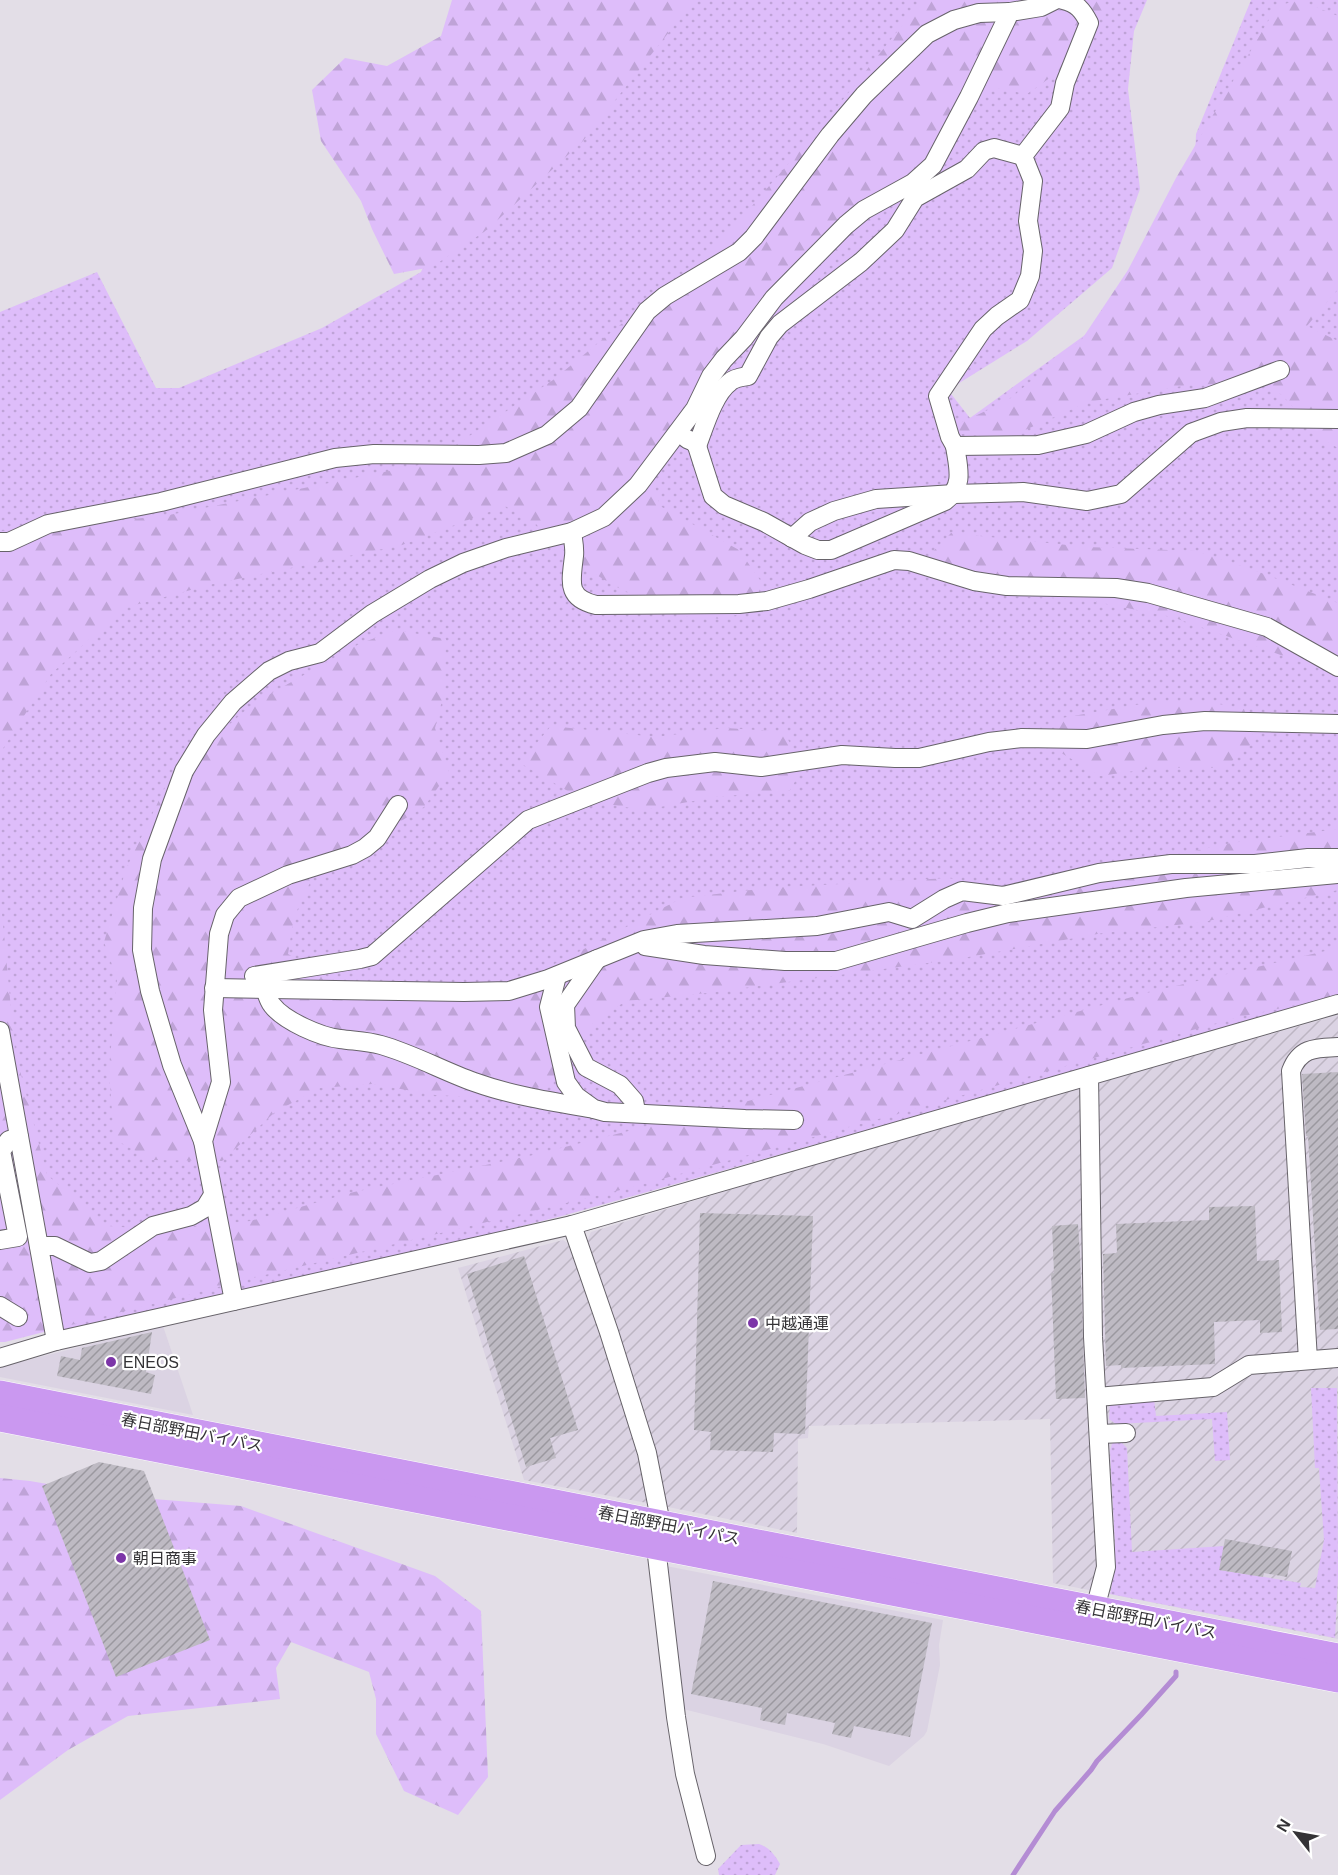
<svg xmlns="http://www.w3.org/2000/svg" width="1338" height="1875" viewBox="0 0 1338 1875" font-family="Helvetica,'Noto Sans JP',sans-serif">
<defs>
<pattern id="industrial-furrows" width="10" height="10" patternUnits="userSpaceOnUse" patternTransform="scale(1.5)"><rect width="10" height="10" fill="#dbd3e3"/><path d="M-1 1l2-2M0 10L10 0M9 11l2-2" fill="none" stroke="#bdb6c3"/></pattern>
<pattern id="grass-dots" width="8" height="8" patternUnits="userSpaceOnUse" patternTransform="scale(1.5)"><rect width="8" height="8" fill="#debdfa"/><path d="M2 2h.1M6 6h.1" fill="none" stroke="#bfa3d7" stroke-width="1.8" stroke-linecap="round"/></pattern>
<pattern id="forest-firs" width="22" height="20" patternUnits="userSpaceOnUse" patternTransform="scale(1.5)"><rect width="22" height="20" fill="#debdfa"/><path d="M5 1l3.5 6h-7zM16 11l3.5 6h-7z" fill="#bfa3d7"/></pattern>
<pattern id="building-hatch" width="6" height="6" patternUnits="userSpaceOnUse" patternTransform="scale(1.5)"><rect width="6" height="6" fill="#bebac3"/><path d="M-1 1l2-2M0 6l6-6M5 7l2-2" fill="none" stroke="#9b989f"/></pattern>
</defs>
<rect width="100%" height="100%" fill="#e3dee7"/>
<g fill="#dbd3e3">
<polygon points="163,1326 193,1415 0,1377 0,1367"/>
<polygon points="666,1566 943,1620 939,1645 940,1665 927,1731 924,1736 889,1766 823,1744 683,1709"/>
</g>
<g fill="url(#industrial-furrows)">
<polygon points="1338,1015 1338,1639 1053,1583 1050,1419 809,1426 808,1438 798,1439 797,1533 663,1506 643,1412 628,1361 586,1243 591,1232 960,1120 1038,1100"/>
<polygon points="563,1240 570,1245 609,1353 641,1458 647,1503 524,1480 458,1268"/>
</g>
<g fill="url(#grass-dots)">
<polygon points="539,0 1147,0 1134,31 1128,89 1140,189 1112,268 1027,341 948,390 970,418 1164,278 1192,229 1196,134 1251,0 1338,0 1338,997 562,1216 446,1245 67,1331 62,1328 0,1012 0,312 97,272 156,388 179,388 322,328 421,272"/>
<path d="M1311,1388H1337L1338,1576L1335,1638L1110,1594C1113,1585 1111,1578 1112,1569C1113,1561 1115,1553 1115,1544L1110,1451L1112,1444L1114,1442H1121L1127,1448L1132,1552L1224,1546L1220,1570L1301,1583L1300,1587L1315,1588L1324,1540L1319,1468H1315Z"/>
<polygon points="1154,1399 1156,1416 1227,1412 1230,1460 1215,1461 1212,1419 1116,1424 1109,1419 1110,1404"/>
<path d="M759,1844C770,1848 774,1854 780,1864L775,1875H719L718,1869L741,1845Z"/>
</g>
<g fill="url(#forest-firs)">
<polygon points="452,0 700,0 684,13 583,141 488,229 432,267 394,274 372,229 361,201 321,141 312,90 345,58 387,66 441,36"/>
<polygon points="920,0 1103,0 1106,6 1078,58 1027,94 990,87 809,289 707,386 653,480 660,506 739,550 760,580 758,608 723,619 681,616 612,585 559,550 536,524 505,506 402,545 213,584 124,608 51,674 2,750 0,795 0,531 26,531 169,515 429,463 553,380 720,243 833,112 916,8"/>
<polygon points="1299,0 1338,16 1338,289 1307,326 1338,341 1338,448 1322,439 1282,395 1260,382 1188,385 1088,402 1005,439 963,434 932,436 1007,401 1082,339 1128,270 1176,178 1277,6"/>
<polygon points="951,533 1087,547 1196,551 1259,572 1338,603 1338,680 1318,668 1172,617 1082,599 989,595 923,562"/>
<polygon points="396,630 446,639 443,697 435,728 449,772 424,807 314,874 294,917 288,954 340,984 479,995 559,962 682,898 768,888 949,878 1006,892 1231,843 1338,829 1338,890 1204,922 1103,933 957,959 707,993 626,1001 594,1022 547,1085 500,1098 435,1095 372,1084 320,1088 275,1112 222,1161 152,1160 114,1139 109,1070 117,979 104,942 126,869 171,775 254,703 359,644"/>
<polygon points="1204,701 1244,709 1255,741 1224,768 1155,768 1100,776 1058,751 1056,719 1147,703"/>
<polygon points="551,726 656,737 726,728 784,732 803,768 790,790 716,797 643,810 583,800 520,763"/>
<polygon points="0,893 15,1051 47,1175 108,1226 162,1230 250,1221 354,1192 529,1156 756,1099 1154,991 1338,948 1338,996 1235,1018 893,1115 633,1187 269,1274 5,1342 0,1342"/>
<polygon points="0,1478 30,1481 116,1496 241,1506 435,1576 481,1611 488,1777 458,1815 404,1791 376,1734 376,1699 369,1672 291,1642 276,1668 280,1699 128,1716 68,1750 0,1800"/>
</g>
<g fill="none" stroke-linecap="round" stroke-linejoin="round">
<polyline stroke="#b48cd4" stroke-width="5" points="1013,1875 1055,1811 1091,1770 1097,1761 1141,1715 1176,1676 1176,1672"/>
</g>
<g fill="url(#building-hatch)">
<polygon points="1338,1072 1338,1329 1320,1330 1308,1136 1306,1136 1302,1074"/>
<polygon points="1255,1206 1257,1261 1279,1260 1282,1332 1260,1333 1260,1320 1214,1322 1215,1364 1121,1368 1121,1365 1106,1366 1103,1254 1117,1253 1116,1224 1209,1220 1209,1207"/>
<polygon points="700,1213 813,1216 805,1434 774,1433 773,1452 710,1450 711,1432 694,1430"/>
<polygon points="1078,1224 1080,1255 1085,1398 1056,1399 1051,1273 1054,1273 1052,1226"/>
<polygon points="524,1256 578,1430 550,1438 556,1458 526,1467 467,1274"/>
<polygon points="152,1332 146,1372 155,1375 151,1394 57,1376 61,1356 80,1360 82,1348"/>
<polygon points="99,1462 144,1471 210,1640 116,1677 42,1486"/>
<polygon points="1225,1539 1292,1551 1287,1577 1264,1573 1263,1577 1219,1570"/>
<polygon points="713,1581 932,1623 910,1737 854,1726 851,1738 832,1734 835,1723 787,1713 785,1725 760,1720 762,1708 691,1694"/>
</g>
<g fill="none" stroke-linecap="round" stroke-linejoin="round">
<g stroke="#67636a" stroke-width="20">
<g id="minor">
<path d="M1063,0C1077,3 1083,11 1089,23L1065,83L1060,108L1023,156L1033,181L1028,221L1033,251L1030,276L1020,300L997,316L983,329L938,396L950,437L955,446L1038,445L1086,434L1134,412L1159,405L1205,398L1280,370"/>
<path d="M687,439L694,442L697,446L713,496L724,505L764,522L805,545L818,550H831L945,501C965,486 958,467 955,446"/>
<path d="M697,446C704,428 714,393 730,382C734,378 742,377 748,376L769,337L780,324L861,262L895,230L915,198L967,169L984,151L994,148L1023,156"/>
<path d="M572,532C573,540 575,548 574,556C571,582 566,598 596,605L739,604L767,601L809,589L894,560L909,561L974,581L1007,586L1116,588L1148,593L1267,627L1338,667"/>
<polyline points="792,538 810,522 834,511 876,499 954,494 1023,492 1087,501 1121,494 1191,433 1221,422 1247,418 1338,419"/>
<polyline points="0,542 9,542 48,524 161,502 335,458 374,454 479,455 506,453 547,435 579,408 647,311 665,296 739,252 754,237 830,135 864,95 927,34 954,20 979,13 1010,12"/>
<polyline points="645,946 704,955 785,961 836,961 967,923 1008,913 1186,888 1338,874"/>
<polyline points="597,959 565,1005 566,1028 586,1067 620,1085 634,1101 635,1106 628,1113"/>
<polyline points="254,976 360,959 372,956 528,820 648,773 666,768 715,762 761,767 842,755 895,758 919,758 989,742 1022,738 1087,739 1163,725 1205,721 1338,724"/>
<polyline points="557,976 549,1007 566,1082 576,1096 594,1109 605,1112 745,1119 794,1120"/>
<polyline points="214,988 464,992 509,991 548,979 644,940 677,934 817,926 889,912 912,919 944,899 962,891 1003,896 1099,873 1171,864 1255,864 1308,858 1338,858"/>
<path d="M265,988C267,994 268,1000 272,1005C284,1021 321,1037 340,1039C354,1041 367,1041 381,1045C413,1054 443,1071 474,1082C513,1096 554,1102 594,1109"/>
<polyline points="0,1031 56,1341"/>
<polyline points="1089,1076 1093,1337 1106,1567 1095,1609"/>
<polyline points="203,1141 172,1065 150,991 142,950 143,908 152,859 184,771 206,735 233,702 269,671 289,661 320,653 372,614 430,579 463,563 506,548 572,532 604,517 638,485 695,409 711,376 724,359 744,338 774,298 846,225 864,210 913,183 933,165 969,97 1010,12 1041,7 1055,0"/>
<polyline points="572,1225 609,1332 647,1453 661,1524"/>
<polyline points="0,1240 18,1237 1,1151 9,1140 19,1137"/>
<polyline points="39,1246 55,1246 90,1263 101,1261 153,1226 191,1216 205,1208 213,1195"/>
<polyline points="234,1301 203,1141 221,1082 213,1010 219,934 225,915 239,898 288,875 352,855 365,848 377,838 398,805"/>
<polyline points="0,1306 18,1317"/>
<polyline points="0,1358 56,1341 572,1225 1338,1004"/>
<path d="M1308,1360L1291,1071C1300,1047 1316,1048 1338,1047"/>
<polyline points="1097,1397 1213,1387 1249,1365 1338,1358"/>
<polyline points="1099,1434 1126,1433"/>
<polyline points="656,1547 676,1717 685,1774 706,1856"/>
</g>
</g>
<g stroke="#fff" stroke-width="28">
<g id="highway">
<polyline points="0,1394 1338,1657"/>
<polyline points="0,1418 1338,1679"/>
</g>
</g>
<use href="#minor" stroke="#fff" stroke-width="18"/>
<use href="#highway" stroke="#ca98f0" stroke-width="27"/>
</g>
<g fill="#7c35a8" stroke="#fff" stroke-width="2">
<circle cx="753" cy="1323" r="6"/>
<circle cx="111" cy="1362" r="6"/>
<circle cx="121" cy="1558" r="6"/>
</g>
<g text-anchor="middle" stroke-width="4.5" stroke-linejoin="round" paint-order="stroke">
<g font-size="16" fill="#343336" stroke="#fff" text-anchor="start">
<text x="765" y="1329">中越通運</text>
<text x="123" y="1368">ENEOS</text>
<text x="133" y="1564">朝日商事</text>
</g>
<g font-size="16" fill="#343336" stroke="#fff">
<text transform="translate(192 1432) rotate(11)" y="6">春日部野田バイパス</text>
<text transform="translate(669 1525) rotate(11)" y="6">春日部野田バイパス</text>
<text transform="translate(1146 1619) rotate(11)" y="6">春日部野田バイパス</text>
</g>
</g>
<g transform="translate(1296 1833) rotate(301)" stroke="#ffffff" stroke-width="4.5" paint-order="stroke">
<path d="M0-4.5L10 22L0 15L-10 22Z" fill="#343336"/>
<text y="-9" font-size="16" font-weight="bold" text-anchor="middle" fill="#343336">N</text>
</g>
</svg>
